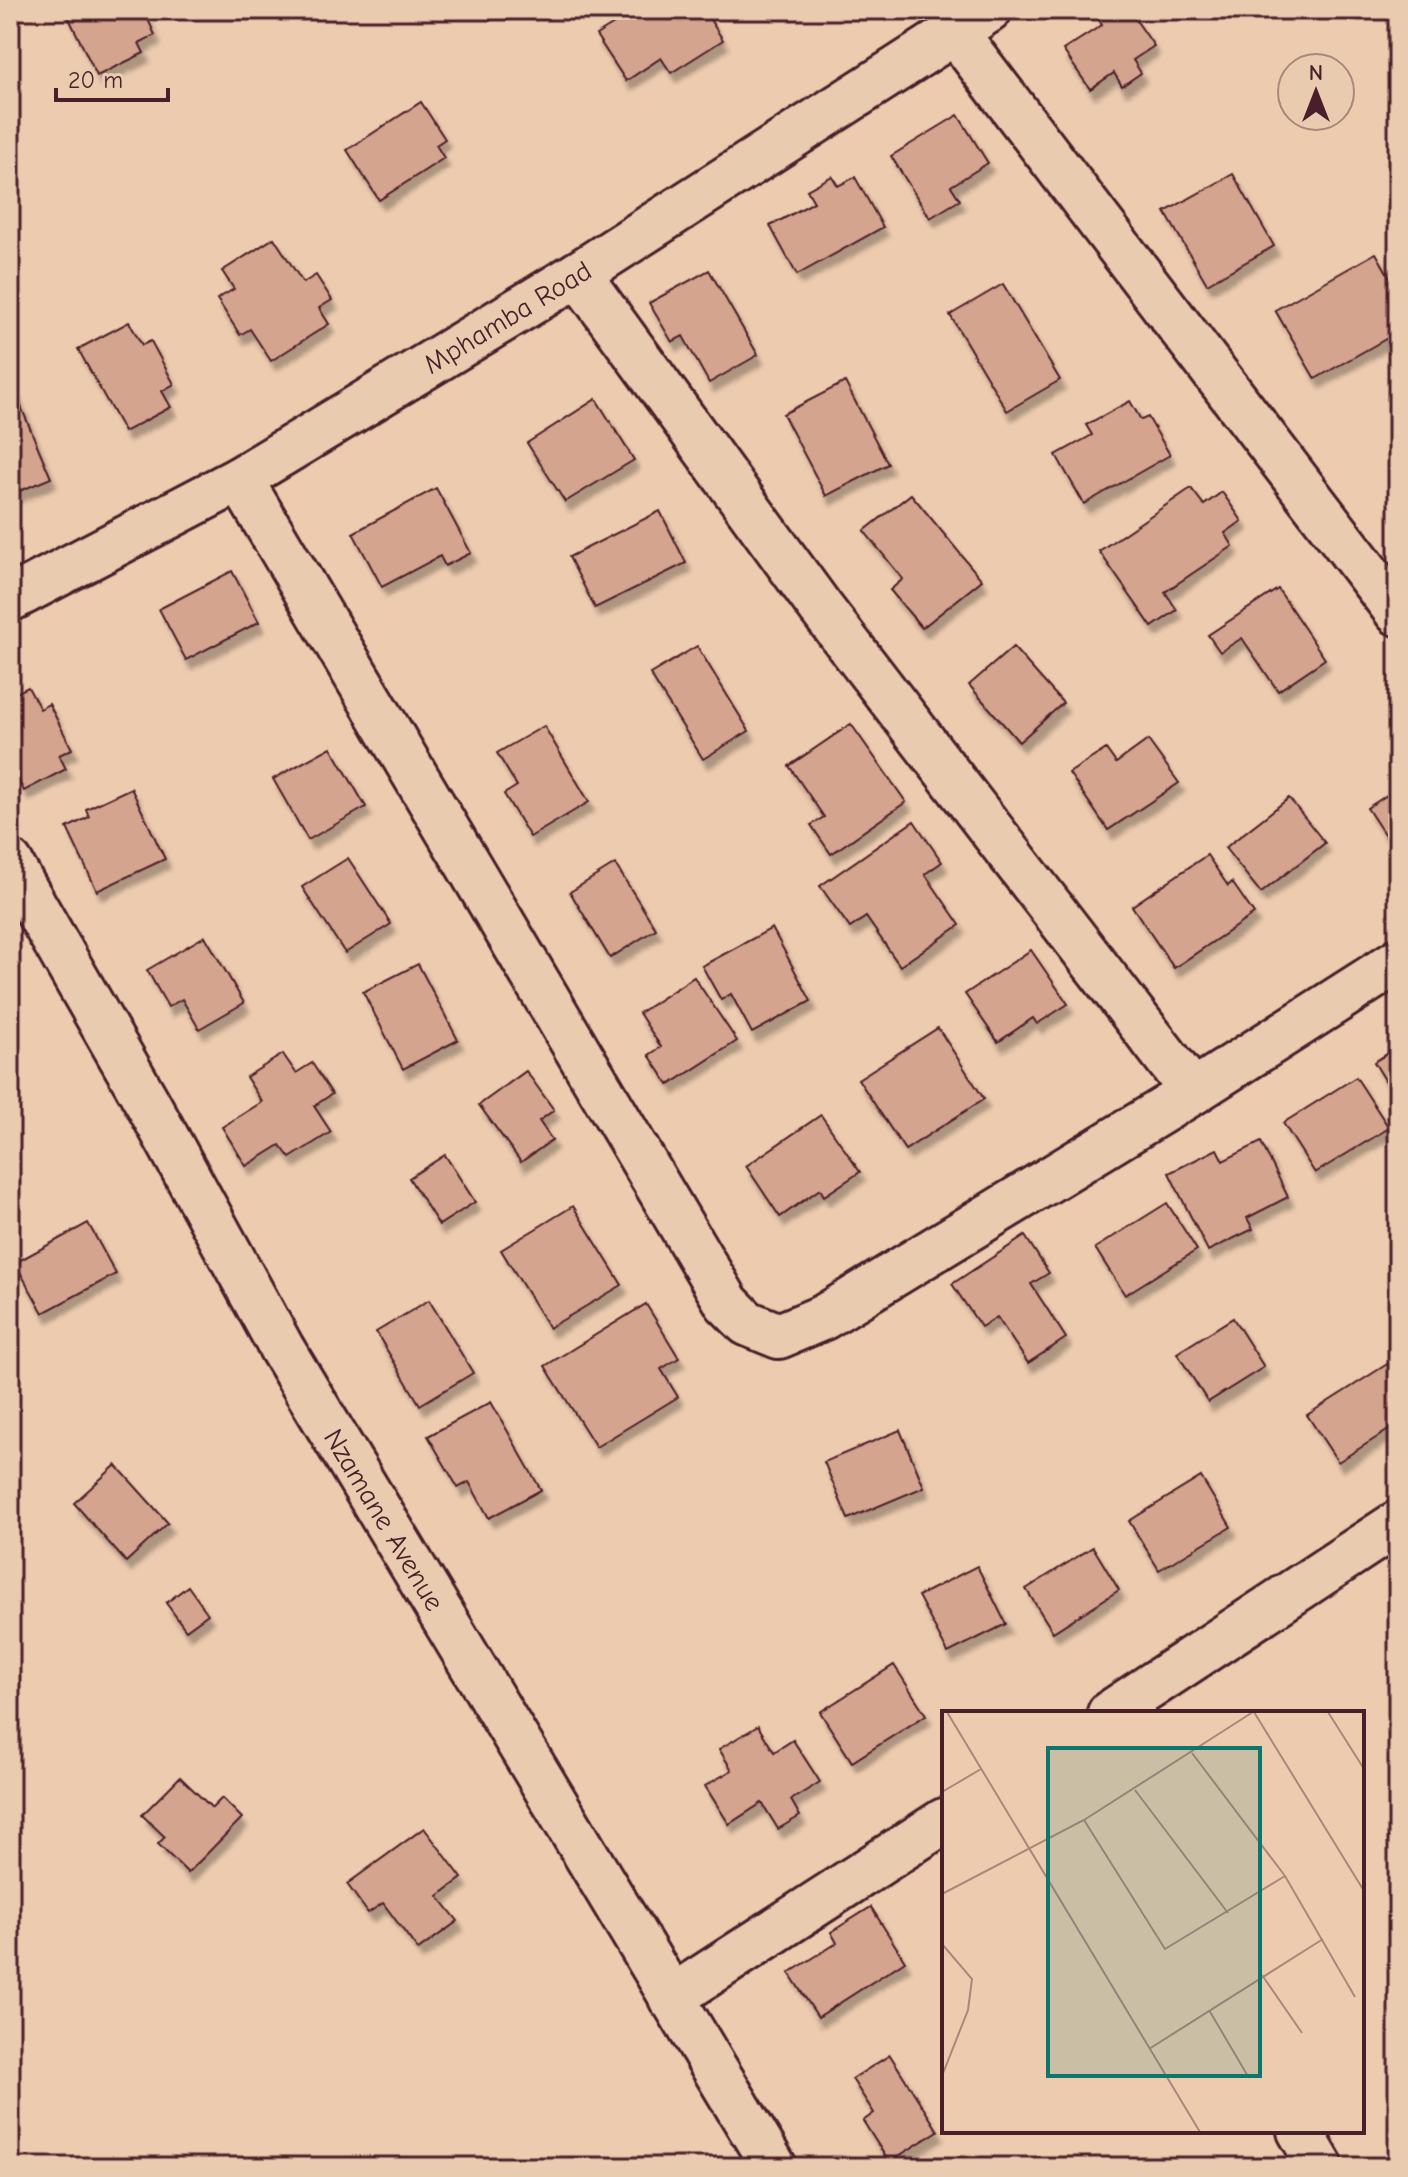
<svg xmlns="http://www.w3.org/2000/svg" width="1408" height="2177" viewBox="0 0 1408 2177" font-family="'Comic Neue',sans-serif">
<defs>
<filter id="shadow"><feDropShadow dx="5" dy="9" stdDeviation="2" flood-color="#0004"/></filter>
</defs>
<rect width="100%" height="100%" fill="#eccbae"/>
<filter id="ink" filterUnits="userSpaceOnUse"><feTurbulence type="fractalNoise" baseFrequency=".0125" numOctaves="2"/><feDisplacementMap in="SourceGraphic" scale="16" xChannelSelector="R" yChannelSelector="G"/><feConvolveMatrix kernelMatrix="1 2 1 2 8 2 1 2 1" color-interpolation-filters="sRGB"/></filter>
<g filter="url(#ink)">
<g fill="#d4a48e" stroke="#4a1f2b" stroke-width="2" filter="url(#shadow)">
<polygon points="65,10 144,10 155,35 139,43 144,53 97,76"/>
<polygon points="623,10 704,10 723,40 671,73 661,58 626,81 596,35 627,16"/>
<polygon points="1103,10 1129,10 1154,46 1133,60 1141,73 1122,86 1114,73 1090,89 1063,50 1102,25 1096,15"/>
<polygon points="421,102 445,139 436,145 444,158 379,200 347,150"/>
<polygon points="958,115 988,163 951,186 960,200 930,218 891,156"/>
<polygon points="1233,174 1274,246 1207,284 1165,212"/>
<polygon points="832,176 838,186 855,177 883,227 797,275 770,226 814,202 807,190"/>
<polygon points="274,238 303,283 316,275 332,300 319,308 329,324 271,361 250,329 240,335 217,299 234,289 222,271"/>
<polygon points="1376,253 1398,292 1398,332 1315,379 1275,310"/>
<polygon points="709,270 758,355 709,383 683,336 672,342 649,303"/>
<polygon points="1003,284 1060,380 1007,411 950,315"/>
<polygon points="129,322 142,345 151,341 174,384 162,391 171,407 124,432 78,349"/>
<polygon points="845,382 888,464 826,496 783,414"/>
<polygon points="1398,387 1398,410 1389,391"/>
<polygon points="14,390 51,478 10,495 10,392"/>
<polygon points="596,399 634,460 565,502 527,443"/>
<polygon points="1130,401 1141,420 1148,417 1170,455 1084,504 1056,455 1092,435 1086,425"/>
<polygon points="436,488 471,553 445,566 440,556 382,587 353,533"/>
<polygon points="1191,488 1204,505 1222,492 1242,521 1225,533 1233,546 1165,592 1177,610 1152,627 1099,551"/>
<polygon points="911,494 982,580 922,628 890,590 903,579 864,531"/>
<polygon points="660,511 686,563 595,608 569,557"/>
<polygon points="232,571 259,622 186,660 159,609"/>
<polygon points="1278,589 1325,659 1278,691 1242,638 1220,652 1208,635"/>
<polygon points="697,646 749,731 703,759 650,674"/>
<polygon points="1013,647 1063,703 1019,742 969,685"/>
<polygon points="28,687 40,709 49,704 72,749 59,755 66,769 24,791 10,765 10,696"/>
<polygon points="851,724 906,802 831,854 811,825 824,817 789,766"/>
<polygon points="544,726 589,802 530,837 504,794 517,786 497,753"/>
<polygon points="1148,740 1179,783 1108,830 1069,773 1106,749 1116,763"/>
<polygon points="331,747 366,807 308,840 273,779"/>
<polygon points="131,788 165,859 97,891 67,828 89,817 86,809"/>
<polygon points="1398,788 1398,855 1367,808"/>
<polygon points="1289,798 1325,843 1261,893 1225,848"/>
<polygon points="914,821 942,862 925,874 960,925 900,966 866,917 850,928 820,886"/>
<polygon points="1207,855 1228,886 1232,882 1254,914 1174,968 1132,906"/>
<polygon points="348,858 391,924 345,953 302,887"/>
<polygon points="615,864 656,929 610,958 570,892"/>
<polygon points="772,928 811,1001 752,1033 731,994 721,1000 702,966"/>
<polygon points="205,936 244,1003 199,1029 182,999 168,1007 147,970"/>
<polygon points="1031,950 1068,1004 1037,1024 1033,1018 998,1042 965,994"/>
<polygon points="418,964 458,1040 403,1069 363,992"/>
<polygon points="694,977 737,1041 669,1085 649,1055 661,1047 639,1013"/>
<polygon points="938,1028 984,1099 905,1150 858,1079"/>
<polygon points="1398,1047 1398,1101 1374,1062"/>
<polygon points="283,1054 296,1073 312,1063 332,1094 314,1106 331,1132 290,1158 280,1145 246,1166 222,1127 262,1102 246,1077"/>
<polygon points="526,1071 554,1110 539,1121 552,1140 521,1162 479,1105"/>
<polygon points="1356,1077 1389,1128 1315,1173 1283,1123"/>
<polygon points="821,1115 860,1172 824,1196 820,1189 780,1217 746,1166"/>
<polygon points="1261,1142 1288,1197 1247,1218 1253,1229 1208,1251 1169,1173 1217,1149 1223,1161"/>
<polygon points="445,1155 475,1202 439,1225 409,1178"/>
<polygon points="1167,1203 1197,1250 1125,1295 1095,1248"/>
<polygon points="573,1206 622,1285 549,1328 501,1250"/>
<polygon points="88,1223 116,1274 43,1313 15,1263"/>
<polygon points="1025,1236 1049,1273 1031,1284 1066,1338 1028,1363 997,1317 981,1327 952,1284"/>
<polygon points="429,1300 473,1373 420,1405 376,1332"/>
<polygon points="646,1304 679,1358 661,1369 678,1397 596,1447 545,1366"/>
<polygon points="1233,1318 1264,1367 1208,1402 1177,1353"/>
<polygon points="1392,1361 1398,1369 1398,1424 1338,1462 1307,1415"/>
<polygon points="491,1402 541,1490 489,1518 469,1482 458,1488 428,1436"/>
<polygon points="900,1430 924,1487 848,1519 824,1462"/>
<polygon points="116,1465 168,1523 126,1562 74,1503"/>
<polygon points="1201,1477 1231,1527 1159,1570 1129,1521"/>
<polygon points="1093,1547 1119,1590 1053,1632 1026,1589"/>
<polygon points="977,1566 1006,1624 948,1653 918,1596"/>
<polygon points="188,1586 208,1614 186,1630 166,1603"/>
<polygon points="894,1665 926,1715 852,1762 820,1712"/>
<polygon points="758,1726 774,1752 793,1740 820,1782 791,1800 800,1816 778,1829 762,1803 729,1824 705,1786 732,1770 719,1749"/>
<polygon points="180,1777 212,1808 222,1798 242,1818 188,1873 158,1844 165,1837 142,1815"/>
<polygon points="424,1828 462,1878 438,1896 458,1921 418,1950 383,1903 368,1913 347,1884"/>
<polygon points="871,1907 905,1961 818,2017 789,1973 837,1943 831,1932"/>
<polygon points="890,2055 938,2131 889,2162 863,2121 874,2113 852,2079"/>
</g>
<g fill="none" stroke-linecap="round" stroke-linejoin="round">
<g stroke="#4a1f2b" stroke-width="50">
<g id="minor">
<polyline points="955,32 1398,613"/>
<polyline points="578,274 820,607 1193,1092"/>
<polyline points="240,479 727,1303 747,1323 779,1336 824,1317 1193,1092 1398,961"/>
<path id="s1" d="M10,599L240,479L578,274L989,10"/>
<path id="s2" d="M10,863L147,1102L282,1349L774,2167"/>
<polyline points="1110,1713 1398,1523"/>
<polyline points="671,1998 944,1821"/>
<polyline points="1300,2131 1321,2167"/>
</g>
</g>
<use href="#minor" stroke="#e9ccb0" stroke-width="44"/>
</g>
</g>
<g text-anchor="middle" stroke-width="6" stroke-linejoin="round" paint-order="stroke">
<g font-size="28" fill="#4a1f2b" stroke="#e9ccb0">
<text dy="10" stroke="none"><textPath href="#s1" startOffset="572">Mphamba Road</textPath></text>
<text dy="10" stroke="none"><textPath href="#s2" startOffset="756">Nzamane Avenue</textPath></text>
</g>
</g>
<g transform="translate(942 1711)">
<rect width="422" height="422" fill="#eccbae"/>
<path fill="none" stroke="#ab867a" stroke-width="2" d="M5,1L258,421M312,1L422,180M386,1L422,58M250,42L343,165L413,286M193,79L286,202M0,81L39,58M142,109L223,238L343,165M0,183L142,109L311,1M0,233L30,268L26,299L0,365M320,264L360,322M267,299L307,367M207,338L381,228"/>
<path fill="#0f766e" fill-opacity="0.15" stroke="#0f766e" stroke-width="4" d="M106,37H318V365H106Z"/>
<rect width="422" height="422" fill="none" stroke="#4a1f2b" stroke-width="4"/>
</g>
<rect width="1408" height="2177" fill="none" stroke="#e9ccb0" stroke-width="40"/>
<rect x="20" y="20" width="1368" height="2137" fill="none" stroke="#4a1f2b" stroke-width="3" filter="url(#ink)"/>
<g transform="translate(1316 92)"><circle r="38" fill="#e9ccb0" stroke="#a9877b" stroke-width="2"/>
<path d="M0-6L14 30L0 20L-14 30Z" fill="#4a1f2b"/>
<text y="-12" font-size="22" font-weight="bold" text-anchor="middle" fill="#4a1f2b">N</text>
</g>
<path d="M56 88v12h112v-12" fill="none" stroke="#4a1f2b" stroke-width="4"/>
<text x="68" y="88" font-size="24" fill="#4a1f2b" stroke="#e9ccb0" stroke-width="6" paint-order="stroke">20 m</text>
</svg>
